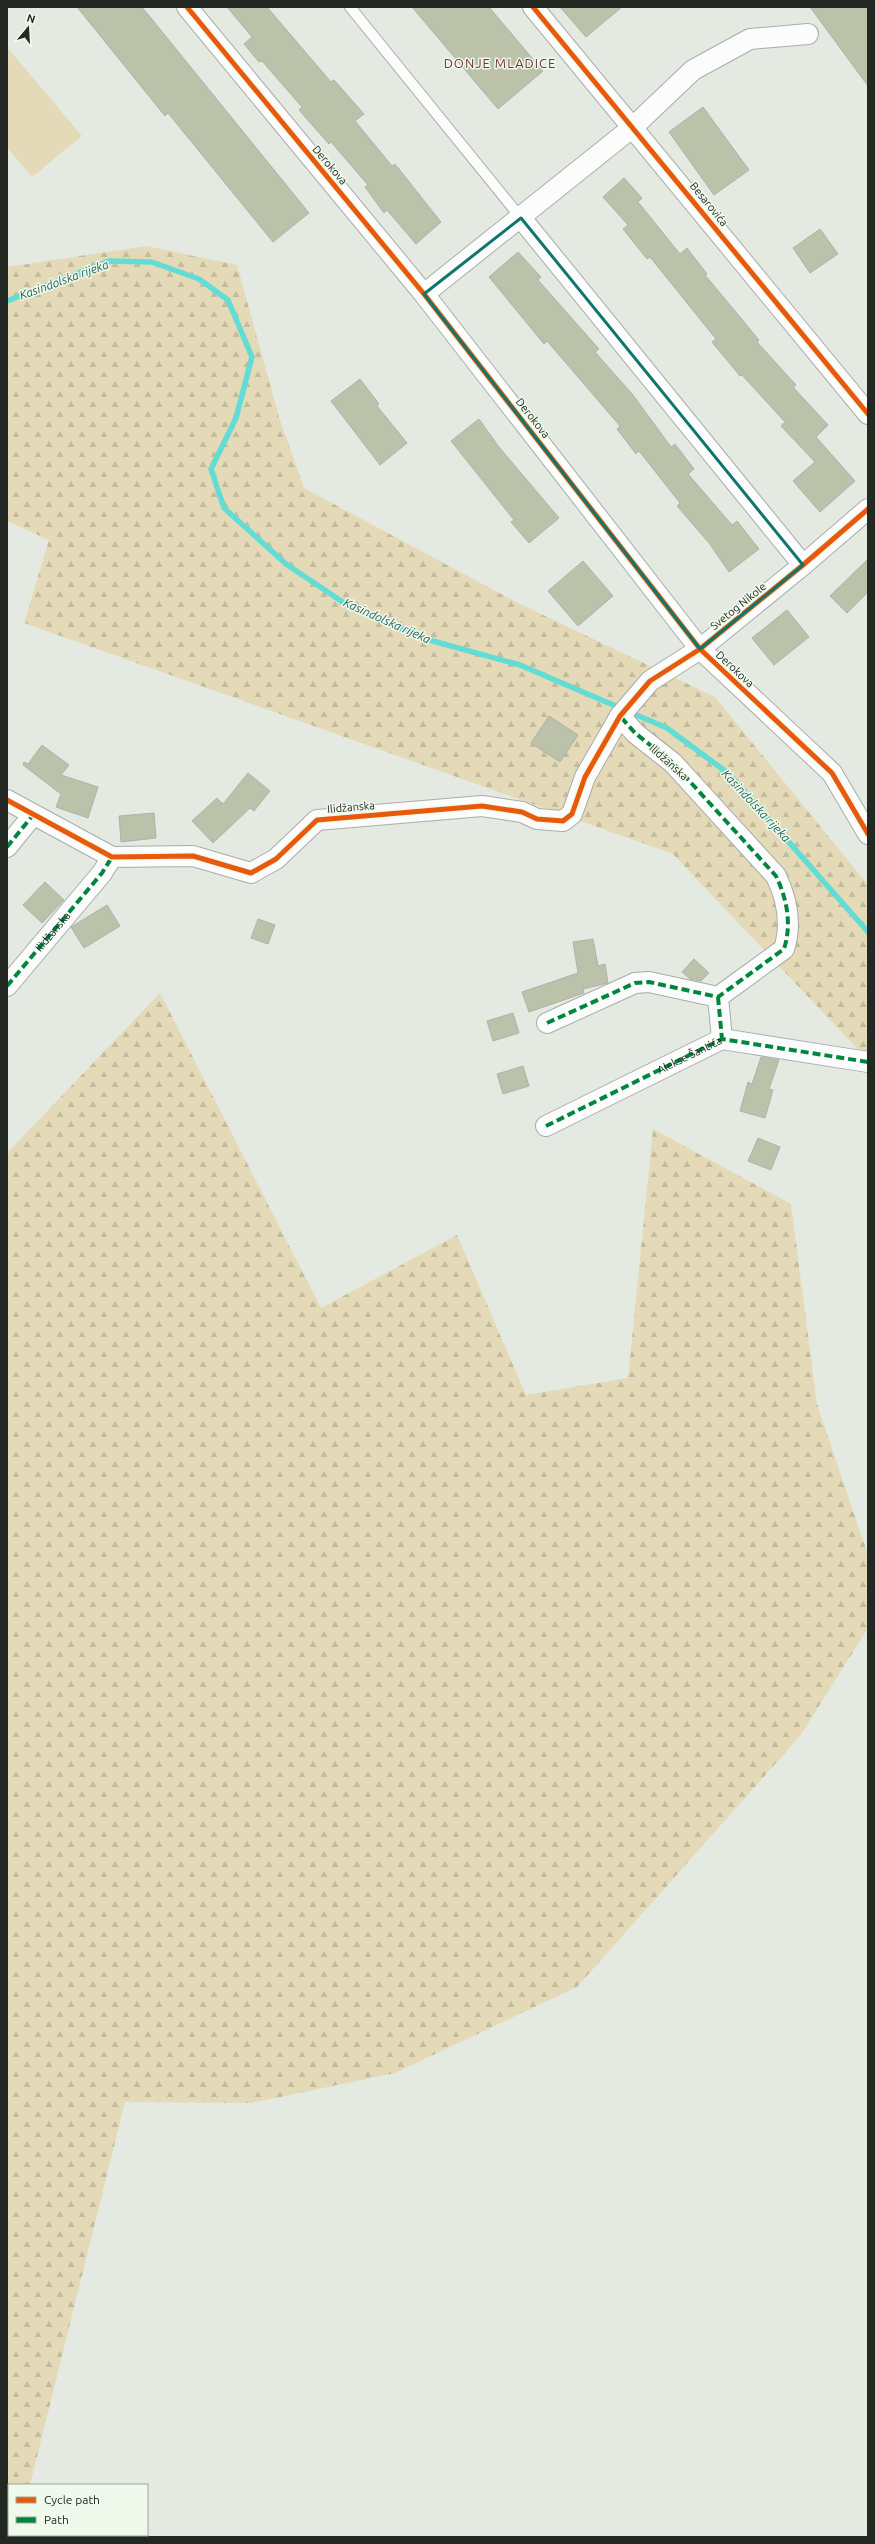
<svg xmlns="http://www.w3.org/2000/svg" width="875" height="2544" viewBox="0 0 875 2544" font-family="Ubuntu,sans-serif">
<defs>
<pattern id="forest-firs" width="22" height="20" patternUnits="userSpaceOnUse"><rect width="22" height="20" fill="#e5dab7"/><path d="M5 1l3.5 6h-7zM16 11l3.5 6h-7z" fill="#c4bb9d"/></pattern>
</defs>
<rect width="100%" height="100%" fill="#e4eae2"/>
<polygon fill="#e5dab7" points="7,47 82,136 32,177 7,148"/>
<g fill="url(#forest-firs)">
<polygon points="146,246 237,265 279,417 304,488 520,604 715,697 868,885 868,1060 673,854 24,623 49,540 7,521 7,267"/>
<polygon points="160,993 321,1308 457,1235 526,1395 628,1378 653,1129 791,1204 817,1404 868,1555 868,1628 800,1736 577,1987 395,2073 251,2103 125,2102 30,2485 9,2485 9,2533 7,2532 7,1153"/>
</g>
<g fill="none" stroke-linecap="round" stroke-linejoin="round">
<polyline stroke="#62dcd5" stroke-width="5.5" points="7,301 109,261 152,262 199,279 228,300 252,357 236,418 211,469 224,508 286,564 347,605 422,638 520,665 667,728 729,774 868,932"/>
</g>
<g fill="#bcc1a9" stroke="#afb2ac">
<polygon points="77,7 142,7 309,213 273,242 168,113 165,116"/>
<polygon points="227,7 267,7 331,82 334,80 364,114 355,121 392,166 395,164 441,222 416,244 387,210 384,213 365,187 368,185 331,142 329,144 299,110 302,107 262,61 259,62 244,44 252,37"/>
<polygon points="412,7 489,7 543,71 498,109"/>
<polygon points="560,7 622,7 586,37"/>
<polygon points="810,7 868,7 868,86"/>
<polygon points="703,107 749,170 714,195 669,132"/>
<polygon points="624,178 642,198 638,202 680,254 687,248 707,274 705,275 759,340 757,342 796,385 793,387 828,425 816,437 855,481 820,512 793,481 815,462 781,426 785,422 742,375 740,376 712,342 716,339 650,257 647,259 623,229 628,225 603,197"/>
<polygon points="820,229 838,254 810,273 793,248"/>
<polygon points="518,252 541,277 538,280 599,349 595,352 633,395 671,447 675,444 694,469 688,474 732,525 737,521 759,549 729,572 709,543 677,506 680,503 639,451 636,454 617,429 620,426 547,341 544,344 489,277"/>
<polygon points="360,379 379,404 377,406 407,443 380,465 331,401"/>
<polygon points="479,419 499,447 559,518 529,543 511,522 514,520 451,441"/>
<polygon points="868,559 868,592 847,613 830,596"/>
<polygon points="583,561 613,596 578,626 548,591"/>
<polygon points="787,610 809,637 774,665 752,638"/>
<polygon points="549,716 578,735 560,762 531,743"/>
<polygon points="42,745 69,765 61,775 98,787 88,818 56,807 61,794 23,765 24,762 28,764"/>
<polygon points="248,773 270,791 254,811 250,808 213,843 192,821 217,798 223,804"/>
<polygon points="154,813 156,838 121,842 119,816"/>
<polygon points="45,882 64,900 42,923 23,905"/>
<polygon points="107,905 120,926 84,948 71,927"/>
<polygon points="258,919 275,925 268,944 251,938"/>
<polygon points="593,939 598,966 605,964 608,983 583,989 584,993 529,1012 522,992 578,973 573,942"/>
<polygon points="694,959 709,973 701,981 690,979 682,972"/>
<polygon points="513,1013 519,1033 493,1041 487,1021"/>
<polygon points="761,1057 779,1060 769,1089 773,1090 765,1118 740,1111 748,1082 752,1084"/>
<polygon points="523,1066 529,1086 503,1094 497,1074"/>
<polygon points="758,1138 780,1147 771,1170 748,1161"/>
</g>
<g fill="none" stroke-linecap="round" stroke-linejoin="round">
<g stroke="#a9ada7" stroke-width="12">
<polyline id="lane" points="350,7 521,218"/>
</g>
<g stroke="#a9ada7" stroke-width="22">
<g id="street">
<polyline points="187,7 424,294 700,649 832,773 868,834"/>
<polyline points="533,7 868,414"/>
<polyline points="521,218 803,565"/>
<polyline points="424,294 633,127 693,70 750,39 808,34"/>
<polyline points="7,800 112,857 193,856 251,873 276,859 317,820 482,806 522,812 537,819 563,821 572,814 585,777 620,716 650,681 700,649 803,565 868,509"/>
<polyline points="7,847 33,815"/>
<polyline points="7,986 102,873 112,857"/>
<polyline points="718,997 722,1039"/>
<path d="M547,1023L635,983L649,982L718,997L784,949C792,924 787,899 776,876L673,763L635,733L620,716"/>
<path id="s1" d="M546,1126L722,1039L868,1062"/>
</g>
</g>
<use href="#lane" stroke="#fbfcfb" stroke-width="10"/>
<use href="#street" stroke="#fbfcfb" stroke-width="20"/>
<g stroke="#00873e" stroke-width="4" stroke-dasharray="8 4" stroke-linecap="butt">
<polyline points="7,847 33,815"/>
<path id="s2" d="M7,986L102,873L112,857"/>
<polyline points="718,997 722,1039"/>
<path d="M547,1023L635,983L649,982L718,997L784,949C792,924 787,899 776,876L673,763L635,733L620,716"/>
<polyline points="546,1126 722,1039 868,1062"/>
</g>
<g stroke="#effaec" stroke-width="8">
<g id="cycleway">
<polyline points="187,7 424,294 700,649 832,773 868,834"/>
<polyline points="533,7 868,414"/>
<polyline points="7,800 112,857 193,856 251,873 276,859 317,820 482,806 522,812 537,819 563,821 572,814 585,777 620,716 650,681 700,649 803,565 868,509"/>
</g>
</g>
<use href="#cycleway" stroke="#e8590c" stroke-width="5"/>
</g>
<path fill="none" stroke="#0f766e" stroke-width="3" stroke-linejoin="round" d="M521,218L803,565L700,649L424,294Z"/>
<g text-anchor="middle" stroke-width="3" stroke-linejoin="round" paint-order="stroke">
<g font-size="11" fill="#242823" stroke="#effaec">
<text transform="translate(330 165) rotate(50)" y="4">Derokova</text>
<text transform="translate(709 204) rotate(51)" y="4">Besarovića</text>
<text transform="translate(533 418) rotate(52)" y="4">Derokova</text>
<text transform="translate(738 606) rotate(-39)" y="4">Svetog Nikole</text>
<text transform="translate(735 669) rotate(43)" y="4">Derokova</text>
<text transform="translate(669 762) rotate(42)" y="4">Ilidžanska</text>
<text transform="translate(351 807) rotate(-5)" y="4">Ilidžanska</text>
<text dy="4" stroke="none"><textPath href="#s2" startOffset="71">Ilidžanska</textPath></text>
<text dy="4" stroke="none"><textPath href="#s1" startOffset="160">Alekse Šantića</textPath></text>
</g>
<g font-size="12" font-style="italic" fill="#1f5f5c" stroke="#effaec">
<text transform="translate(64 280) rotate(-20)" y="4">Kasindolska rijeka</text>
<text transform="translate(387 621) rotate(24)" y="4">Kasindolska rijeka</text>
<text transform="translate(756 806) rotate(47)" y="4">Kasindolska rijeka</text>
</g>
<g font-size="13" letter-spacing="1" fill="#783141" stroke="#effaec">
<text x="500" y="68">DONJE MLADICE</text>
</g>
</g>
<rect width="875" height="2544" fill="none" stroke="#242823" stroke-width="16"/>
<rect x="8" y="2484" width="140" height="52" fill="#effaec" stroke="#9ea69c"/>
<rect x="16" y="2497" width="20" height="6" fill="#e8590c" stroke="#9ea69c"/>
<text x="44" y="2504" font-size="12" fill="#242823">Cycle path</text>
<rect x="16" y="2517" width="20" height="6" fill="#00873e" stroke="#9ea69c"/>
<text x="44" y="2524" font-size="12" fill="#242823">Path</text>
<g transform="translate(28 28) rotate(18)" stroke="#effaec" stroke-width="3" paint-order="stroke">
<path d="M0-3L7 15L0 10L-7 15Z" fill="#242823"/>
<text y="-6" font-size="11" font-weight="bold" text-anchor="middle" fill="#242823">N</text>
</g>
</svg>
